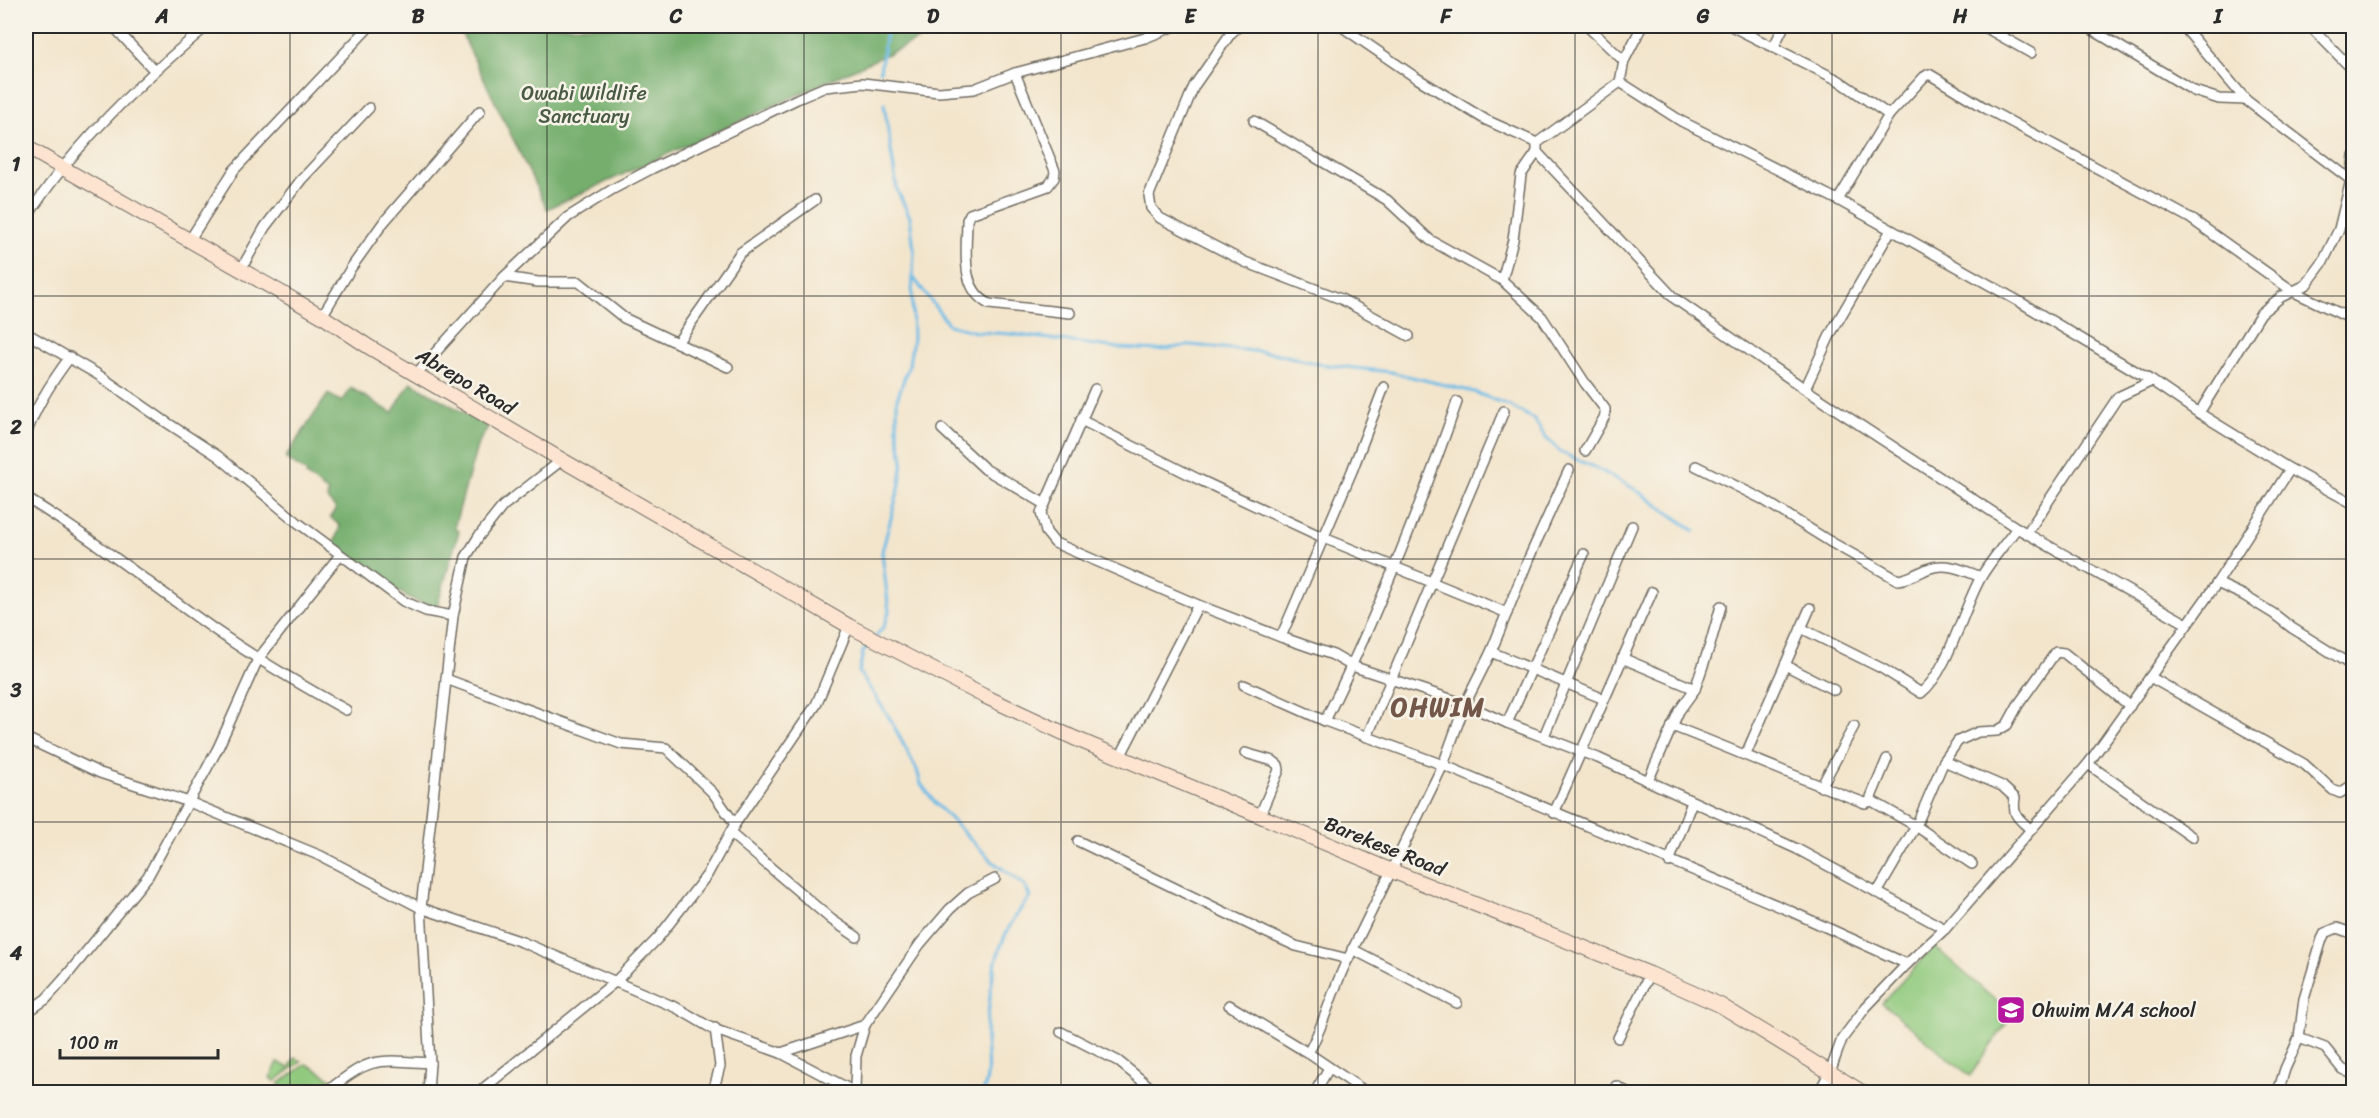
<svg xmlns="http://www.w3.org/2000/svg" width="2379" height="1118" viewBox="0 0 2379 1118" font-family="Sriracha,sans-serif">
<rect width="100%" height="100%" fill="#f7f3e8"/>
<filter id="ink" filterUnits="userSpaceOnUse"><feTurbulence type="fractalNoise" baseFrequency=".0167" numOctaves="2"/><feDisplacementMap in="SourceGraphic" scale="12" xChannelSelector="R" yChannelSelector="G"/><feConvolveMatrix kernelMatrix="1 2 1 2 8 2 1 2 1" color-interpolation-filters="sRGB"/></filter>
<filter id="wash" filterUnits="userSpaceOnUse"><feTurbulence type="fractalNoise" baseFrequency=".008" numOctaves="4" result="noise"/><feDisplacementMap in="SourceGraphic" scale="24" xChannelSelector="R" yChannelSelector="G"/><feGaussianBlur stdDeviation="1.35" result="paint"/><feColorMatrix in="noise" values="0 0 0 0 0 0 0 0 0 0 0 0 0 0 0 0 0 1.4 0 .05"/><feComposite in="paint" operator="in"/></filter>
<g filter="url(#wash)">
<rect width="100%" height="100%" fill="#f3e5cc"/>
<g fill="#91ca7e" stroke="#5e7a54" stroke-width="1.5">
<polygon points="1934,946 2012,1015 1970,1076 1882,1003"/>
<polygon points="295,1058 302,1061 275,1081 270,1078 278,1062 289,1068"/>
<path d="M307,1064L335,1081C313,1094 300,1100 278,1084Z"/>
</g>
<g fill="#74ae6d" stroke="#506c4c" stroke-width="1.5">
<polygon points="458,26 949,26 547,209"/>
<path d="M411,382L488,427L478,443L454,528L459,531L437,607C409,606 357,562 334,544L340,526L330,517L336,509L327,499L328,492L306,475L307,473L285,458L328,394L342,402L351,388L392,413Z"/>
</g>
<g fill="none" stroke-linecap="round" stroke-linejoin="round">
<g stroke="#6cbbe7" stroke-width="3">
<polyline points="880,71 887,26"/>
<polyline points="913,277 949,325 976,332 1011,334 1119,348 1159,350 1191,345 1274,353 1318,364 1391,372 1474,392 1510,406 1534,419 1546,438 1562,453 1596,468 1633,488 1695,531"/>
<polyline points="876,636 884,626 889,612 882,552 900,484 903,460 897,429 897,399 909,365 913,338 912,297 914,250 910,217 897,190 884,104"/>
<path d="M871,641L863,652L859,672L889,717L917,770L921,784L936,804L993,862L1024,885L1030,897C1002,930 992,963 989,1006C988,1015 986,1025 986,1034C986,1054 991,1073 983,1092"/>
</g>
</g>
</g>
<g filter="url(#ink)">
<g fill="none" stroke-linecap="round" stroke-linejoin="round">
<g stroke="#716c63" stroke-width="12">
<g id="minor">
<polyline points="113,26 154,70"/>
<polyline points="1239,26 1231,33 1194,86 1149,195 1151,208 1160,218 1245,262 1341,299 1409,336"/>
<polyline points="1341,26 1415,77 1486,120 1537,143"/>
<polyline points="1587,26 1624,61"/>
<polyline points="1642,26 1624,61 1620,82 1681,121 1838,200 2020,302 2152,381 2199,413"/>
<polyline points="1731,26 1838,80 1889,115"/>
<polyline points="1983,26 2031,53"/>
<polyline points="2086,26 2194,91 2219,99 2246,100"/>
<polyline points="2183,26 2246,100 2351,180"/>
<polyline points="2310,26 2354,71"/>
<polyline points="1774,46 1784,26"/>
<path d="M1015,73L1055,171L1054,178L1048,186L970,214L967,220C967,250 959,288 989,304L1070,313"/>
<polyline points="1254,121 1387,200 1430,240 1502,280 1513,240 1521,175 1537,152 1537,143 1620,82"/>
<polyline points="1537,152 1674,298 1805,389 2017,528 2187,624"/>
<polyline points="1838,200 1889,115 1924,77 1929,74 1987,109 2190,218 2294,292 2354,320"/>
<path d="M26,219C71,147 142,80 207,26"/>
<polyline points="189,241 234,170 370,26"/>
<polyline points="240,271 265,227 301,180 369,108"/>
<polyline points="504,277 538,282 579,282 624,318 728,367"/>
<polyline points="1502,280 1542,317 1585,383 1605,409 1605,416 1585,451"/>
<polyline points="322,316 351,268 383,223 480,111"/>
<polyline points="26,333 97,374 163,420 218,456 297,522 403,601 426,611 453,616"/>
<polyline points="677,343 740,253 815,200"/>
<polyline points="416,374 504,277 568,217 613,189 653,168 797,99 825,87 863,83 939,92 974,89 1015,73 1145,38 1175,26"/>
<polyline points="1095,389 1041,513 1046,532 1055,543 1198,605 1281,637 1333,655 1352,666 1465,704 1507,723 1598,758 1797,849 1945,929"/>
<polyline points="1805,389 1831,333 1891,230"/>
<polyline points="1081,420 1198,479 1324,538 1507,613"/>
<polyline points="942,429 985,469 1045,504"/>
<path d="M26,435C35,407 52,381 70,357"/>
<path d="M1696,466L1762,499L1829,541L1898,580C1910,579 1919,572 1930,568C1947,562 1965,571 1981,577"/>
<polyline points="2290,469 2354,504"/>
<path d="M26,498C94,539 156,589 221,634C261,662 303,686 346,710"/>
<polyline points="2027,533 2118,397 2152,381"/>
<polyline points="2217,583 2243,595 2274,614 2292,628 2354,667"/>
<path d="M1801,628L1883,669L1921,693C1948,672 1963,608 1981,577C1991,560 2005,544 2017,528"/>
<polyline points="1281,637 1352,471 1384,387"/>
<polyline points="1491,652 1604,699"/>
<polyline points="1622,658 1695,689"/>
<polyline points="1785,665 1834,690"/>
<polyline points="2150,677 2304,764 2333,790 2340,793 2354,784"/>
<polyline points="446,679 621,744 666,748 713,793 735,824"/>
<polyline points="1244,685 1325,721 1443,765 1788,910 1907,964"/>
<path d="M1325,721C1376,618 1419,510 1457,402"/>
<polyline points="1507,723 1584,554"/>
<path d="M1672,726C1737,751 1800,779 1865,803L1872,801"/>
<polyline points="1544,736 1632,526"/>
<polyline points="1367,737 1504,411"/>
<polyline points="26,738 100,773 189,802 321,856 421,908 522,942 677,1008 713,1029 781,1053 865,1025 920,944 950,909 968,893 995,879"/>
<polyline points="1245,753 1273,761 1278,765 1279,770 1260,815"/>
<polyline points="1746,754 1810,608"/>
<polyline points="1120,757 1198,605"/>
<polyline points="1887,759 1871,797 1872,801 1916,826 1972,864"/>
<path d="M1944,761L2002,786L2015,798C2012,817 2019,818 2031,830"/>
<polyline points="2088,764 2192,837"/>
<polyline points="1648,781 1679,711 1695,689 1710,645 1721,606"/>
<polyline points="1821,787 1854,726"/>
<polyline points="1554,813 1652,592"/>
<polyline points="730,833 832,920 857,937"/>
<polyline points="1078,841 1265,932 1296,946 1348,959 1443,765 1465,704 1491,652 1529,558 1569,470"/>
<polyline points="1669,862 1692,802"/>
<polyline points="1877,893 1916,826 1944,761 1958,741 1978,732 1997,731 2007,725 2018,705 2056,652 2064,653 2130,706"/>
<polyline points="1352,949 1457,1003"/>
<polyline points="1229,1005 1308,1053 1366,1092"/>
<polyline points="26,1013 46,999 63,980 148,876 218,748 258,659 340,555"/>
<polyline points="1061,1032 1118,1061 1156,1092"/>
<polyline points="1618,1038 1650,974"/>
<polyline points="2299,1038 2304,999 2322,939 2325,933 2337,928 2354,934"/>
<polyline points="781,1053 855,1092"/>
<path d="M1308,1053C1325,1024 1332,989 1348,959"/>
<polyline points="1616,1086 1627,1092"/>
<polyline points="855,1091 856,1056 865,1025"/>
<path d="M326,1092C371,1057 374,1059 430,1063"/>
<polyline points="428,1092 430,1063 421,908 453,616 466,557 479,536 503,506 562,460"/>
<polyline points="479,1092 616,981 658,938 707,875 735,824 816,705 849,626"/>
<polyline points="713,1092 720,1066 715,1028"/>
<polyline points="1315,1092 1329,1068"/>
<polyline points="1819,1092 1830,1072 1842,1039 1866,1007 1907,964 1945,929 2088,764 2217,583 2290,469 2199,413 2261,313 2281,297 2306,285 2323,262 2339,229 2351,180 2354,156"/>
<polyline points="2278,1092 2285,1069 2299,1038 2325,1048 2342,1069 2354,1075"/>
</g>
</g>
<g stroke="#716c63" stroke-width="16">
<polyline id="secondary" points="26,147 322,316 369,347 562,460 849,626 984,696 1074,738 1392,871 1650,974 1720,1005 1862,1092"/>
</g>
<use href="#minor" stroke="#fff" stroke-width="9"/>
<use href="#secondary" stroke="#fde4d1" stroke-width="14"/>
</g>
</g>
<path fill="none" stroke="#2b2b2b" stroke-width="1.5" stroke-opacity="0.55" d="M290,26V1092M547,26V1092M804,26V1092M1061,26V1092M1318,26V1092M1575,26V1092M1832,26V1092M2089,26V1092M26,296H2354M26,559H2354M26,822H2354"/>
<defs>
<g id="school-square" transform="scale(1.5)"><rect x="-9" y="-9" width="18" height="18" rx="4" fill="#b5179e" stroke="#f7f3e8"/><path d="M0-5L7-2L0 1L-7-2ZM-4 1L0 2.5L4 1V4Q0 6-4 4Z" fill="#fff"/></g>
</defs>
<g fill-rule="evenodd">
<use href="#school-square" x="2011" y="1010"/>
</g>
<g text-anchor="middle" stroke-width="5" stroke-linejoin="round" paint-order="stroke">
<g font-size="20" fill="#4a5b44" stroke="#f7f3e8">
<text x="584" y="100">Owabi Wildlife<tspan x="584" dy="23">Sanctuary</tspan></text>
</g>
<g font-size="20" fill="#2b2b2b" stroke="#f7f3e8">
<text transform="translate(466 381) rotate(31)" y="7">Abrepo Road</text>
<text transform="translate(1385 846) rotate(22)" y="7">Barekese Road</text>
</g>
<g font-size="20" fill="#2b2b2b" stroke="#f7f3e8" text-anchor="start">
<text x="2032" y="1017">Ohwim M/A school</text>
</g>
<g font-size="26" font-weight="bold" letter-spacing="1.5" fill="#735749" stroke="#f7f3e8">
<text x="1438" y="716">OHWIM</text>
</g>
</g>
<rect width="2379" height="1118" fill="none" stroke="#f7f3e8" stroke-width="66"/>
<path d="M60 1049v9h158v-9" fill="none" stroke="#2b2b2b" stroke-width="3"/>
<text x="69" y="1049" font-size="18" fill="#2b2b2b" stroke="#f7f3e8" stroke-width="4.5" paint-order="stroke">100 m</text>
<rect x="33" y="33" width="2313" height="1052" fill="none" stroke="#2b2b2b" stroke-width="2"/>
<g font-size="20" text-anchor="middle" font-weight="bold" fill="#2b2b2b">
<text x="162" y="23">A</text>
<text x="418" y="23">B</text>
<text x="676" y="23">C</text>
<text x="933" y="23">D</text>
<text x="1190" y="23">E</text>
<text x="1446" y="23">F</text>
<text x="1703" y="23">G</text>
<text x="1960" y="23">H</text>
<text x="2218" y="23">I</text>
<text x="16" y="171">1</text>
<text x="16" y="434">2</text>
<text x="16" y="697">3</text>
<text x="16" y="960">4</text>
</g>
</svg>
